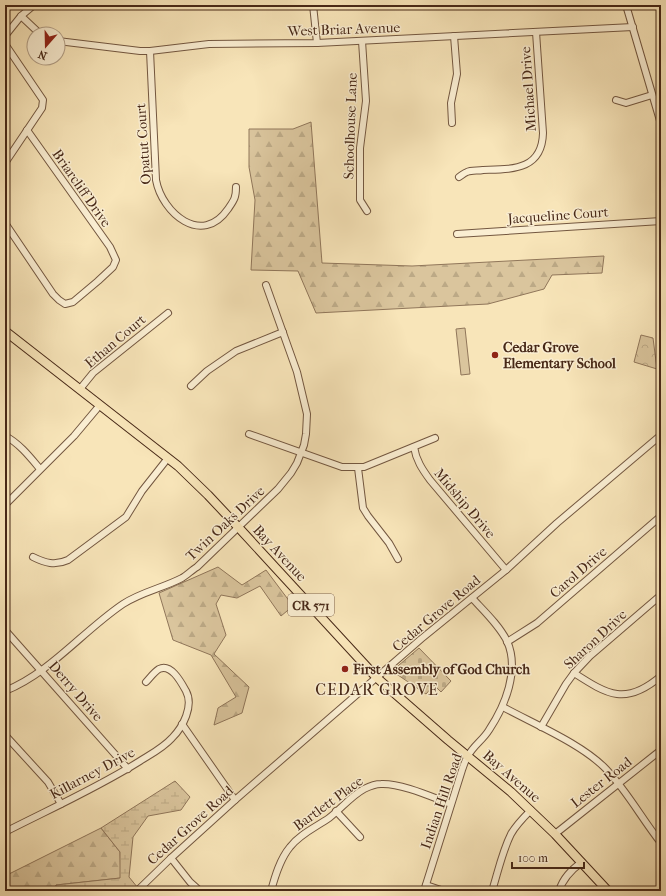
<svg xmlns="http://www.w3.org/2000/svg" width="666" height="896" viewBox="0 0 666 896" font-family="'IM FELL French Canon',serif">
<defs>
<pattern id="forest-firs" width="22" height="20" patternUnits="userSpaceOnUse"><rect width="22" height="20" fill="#dac59d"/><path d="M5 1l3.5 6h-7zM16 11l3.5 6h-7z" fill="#bca986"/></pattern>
<pattern id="wetland-marsh" width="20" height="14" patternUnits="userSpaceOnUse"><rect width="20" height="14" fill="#dac59d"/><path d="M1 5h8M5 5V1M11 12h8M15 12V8" fill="none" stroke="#bca986"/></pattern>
<pattern id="cemetery-stones" width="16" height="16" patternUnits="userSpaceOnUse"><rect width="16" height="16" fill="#dac59d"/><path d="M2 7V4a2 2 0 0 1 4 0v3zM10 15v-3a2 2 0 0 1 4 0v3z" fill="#bca986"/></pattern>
<pattern id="park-crowns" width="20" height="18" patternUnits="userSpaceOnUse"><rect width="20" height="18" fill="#dac59d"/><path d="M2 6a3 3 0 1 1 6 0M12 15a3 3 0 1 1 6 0" fill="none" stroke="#bca986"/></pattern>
</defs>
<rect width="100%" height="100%" fill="#f8e5b9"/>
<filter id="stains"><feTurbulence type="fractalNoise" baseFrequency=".005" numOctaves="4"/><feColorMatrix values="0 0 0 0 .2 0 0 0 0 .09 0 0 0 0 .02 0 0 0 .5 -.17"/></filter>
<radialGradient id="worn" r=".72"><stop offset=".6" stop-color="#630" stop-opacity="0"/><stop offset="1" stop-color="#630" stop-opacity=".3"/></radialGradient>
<g fill="url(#forest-firs)" stroke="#90765a">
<polygon points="311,122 322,263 412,266 604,256 602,273 552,275 544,289 488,304 316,313 298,271 251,270 255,200 249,167 249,129 293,129"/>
<polygon points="218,567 242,585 266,570 293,606 281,616 260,586 237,598 221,595 216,604 226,635 214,654 249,687 242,713 214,725 218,708 236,697 211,655 173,640 159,593"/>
<polygon points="101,828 120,852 121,878 56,885 56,891 5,891 5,876"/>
</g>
<polygon fill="url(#wetland-marsh)" stroke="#90765a" points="175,781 190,797 181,810 148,816 133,837 129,877 138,888 138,891 56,891 56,885 120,878 120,852 101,828"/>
<polygon fill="url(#cemetery-stones)" stroke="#90765a" points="419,648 451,681 441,692 434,685 426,694 392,671"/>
<polygon fill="url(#park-crowns)" stroke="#90765a" points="641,335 653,338 657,369 634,362"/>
<polygon fill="#dac59d" stroke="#90765a" points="465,328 470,374 461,375 456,329"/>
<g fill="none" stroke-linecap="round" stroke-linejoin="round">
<g stroke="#735740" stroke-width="8">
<g id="minor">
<polyline points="313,5 317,43"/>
<polyline points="626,5 661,124"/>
<polyline points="21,16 38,32 42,34"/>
<polyline points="5,36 21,16 34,5"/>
<polyline points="58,41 140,51 150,51 209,44 317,43 633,27"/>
<polyline points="362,41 366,101 360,148 360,200 367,211"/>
<polyline points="5,44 43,100 42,108 5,163"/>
<path d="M150,51L156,180C162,213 202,247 228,209C234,200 236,198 236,187"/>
<polyline points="616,100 626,103 652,95"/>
<polyline points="452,123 451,103 457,74 454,36"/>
<path d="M459,177C462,175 464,173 467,172C471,170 478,171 483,170C511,169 542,171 543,133L536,32"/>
<polyline points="5,223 53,294 59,300 65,304 73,302 98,281 113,267 116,260 110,247 27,130"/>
<polyline points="457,234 661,221"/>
<polyline points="191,386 207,371 236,351 283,332"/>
<polyline points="80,389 93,373 168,313"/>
<polyline points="249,434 342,467 364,467 435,438"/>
<path d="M5,436C19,443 30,457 40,469"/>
<path d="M414,447C416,460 422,469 430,480L506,570"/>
<polyline points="358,468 363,508 368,516 389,543 398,559"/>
<polyline points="5,505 74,436 100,405"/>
<path d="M33,557C45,563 55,566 68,560L126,517L142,491L168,458"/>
<polyline points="5,630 128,769"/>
<polyline points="507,642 537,623 661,516"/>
<path d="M574,673C608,695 626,706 661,676"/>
<path d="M5,691C50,673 83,631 123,604C141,592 163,588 182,578C187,575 192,570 197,567L278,489L291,473L297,463L304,445L306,434L307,414L297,372L266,285"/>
<path d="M503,707C534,724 582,744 606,769C627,791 642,819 661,843"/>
<polyline points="182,724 235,800"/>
<polyline points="541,727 566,684 574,673 590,656 661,595"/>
<polyline points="5,735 48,782 61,804"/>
<polyline points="336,811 360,837"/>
<path d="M5,832C50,809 97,788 140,761C151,754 163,748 172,738C183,727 194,706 186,691C181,682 171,663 159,669C154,672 150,678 146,682"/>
<polyline points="555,834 661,750"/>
<polyline points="171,858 190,882 200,891"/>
<polyline points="426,885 444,891"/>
<polyline points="137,891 171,858 235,800 421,639 506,570 557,523 661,435"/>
<path d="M271,891C275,876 280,859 290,847C300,834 316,827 329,818C341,809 351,796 364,789C370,786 375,784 381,784C401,783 432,797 451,804"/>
<path d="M424,891L462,770C464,765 465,760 468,756C473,746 483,740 489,730C505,706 520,670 507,641C499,625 484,611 472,598"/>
<path d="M492,891C498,872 502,852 511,834C516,825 524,817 531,810"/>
<path d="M559,891C563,878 571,870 582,862"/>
</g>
</g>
<g stroke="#472817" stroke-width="10">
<polyline id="major" points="5,331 178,466 208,495 239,528 377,678 448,740 511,792 555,834 608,891"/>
</g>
<use href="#minor" stroke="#faeed2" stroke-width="6"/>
<use href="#major" stroke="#f8e5b9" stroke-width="8"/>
</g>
<g fill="#8f2418" stroke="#faeed2" stroke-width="1.5">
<circle cx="495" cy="355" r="4"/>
<circle cx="345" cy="669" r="4"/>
</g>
<g text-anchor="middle" stroke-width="3" stroke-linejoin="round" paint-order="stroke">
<rect fill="#faeed2" stroke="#7d634f" stroke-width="1" x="288" y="594" width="46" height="22" rx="3"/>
<g font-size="13" font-weight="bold" fill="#472817">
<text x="311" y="610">CR 571</text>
</g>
<g font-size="14" fill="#472817" stroke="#faeed2">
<text transform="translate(344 29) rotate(-2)" y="5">West Briar Avenue</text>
<text transform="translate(528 89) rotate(-94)" y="5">Michael Drive</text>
<text transform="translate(350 126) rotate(-88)" y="5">Schoolhouse Lane</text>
<text transform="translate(143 144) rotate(-94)" y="5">Opatut Court</text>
<text transform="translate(82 188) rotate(55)" y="5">Briarcliff Drive</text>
<text transform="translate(558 215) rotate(-4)" y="5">Jacqueline Court</text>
<text transform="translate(115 341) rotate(-40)" y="5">Ethan Court</text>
<text transform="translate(465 503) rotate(50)" y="5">Midship Drive</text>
<text transform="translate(225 523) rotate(-43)" y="5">Twin Oaks Drive</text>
<text transform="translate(280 553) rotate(47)" y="5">Bay Avenue</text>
<text transform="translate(578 572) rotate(-41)" y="5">Carol Drive</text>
<text transform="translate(436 613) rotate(-40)" y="5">Cedar Grove Road</text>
<text transform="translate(595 639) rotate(-43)" y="5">Sharon Drive</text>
<text transform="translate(76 691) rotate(49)" y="5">Derry Drive</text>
<text transform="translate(92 773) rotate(-28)" y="5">Killarney Drive</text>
<text transform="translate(512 776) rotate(41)" y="5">Bay Avenue</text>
<text transform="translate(601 782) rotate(-38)" y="5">Lester Road</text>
<text transform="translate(441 801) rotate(-71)" y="5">Indian Hill Road</text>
<text transform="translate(328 803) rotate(-36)" y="5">Bartlett Place</text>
<text transform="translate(190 825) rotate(-42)" y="5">Cedar Grove Road</text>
</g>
<g font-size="14" font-weight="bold" fill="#472817" stroke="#faeed2" text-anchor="start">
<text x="503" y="352">Cedar Grove<tspan x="503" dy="16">Elementary School</tspan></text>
<text x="353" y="674">First Assembly of God Church</text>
</g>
<g font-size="16" letter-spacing="1" fill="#472817" stroke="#faeed2">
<text x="377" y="695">CEDAR GROVE</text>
</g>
</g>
<rect width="666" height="896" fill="none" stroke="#f8e5b9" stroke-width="20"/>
<rect x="6" y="6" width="654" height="884" fill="none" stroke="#472817" stroke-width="2"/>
<rect x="10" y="10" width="646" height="876" fill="none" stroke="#472817"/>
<g transform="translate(46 46) rotate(200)"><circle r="19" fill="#faeed2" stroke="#b29f87"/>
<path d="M0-3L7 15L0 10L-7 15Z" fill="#8f2418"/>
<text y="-6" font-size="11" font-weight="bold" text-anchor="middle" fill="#472817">N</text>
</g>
<path d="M512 862v6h72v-6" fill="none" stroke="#472817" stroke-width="2"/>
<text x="518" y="862" font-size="12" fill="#472817" stroke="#faeed2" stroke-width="3" paint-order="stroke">100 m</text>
<rect width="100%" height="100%" filter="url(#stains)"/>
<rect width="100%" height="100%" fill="url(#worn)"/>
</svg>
